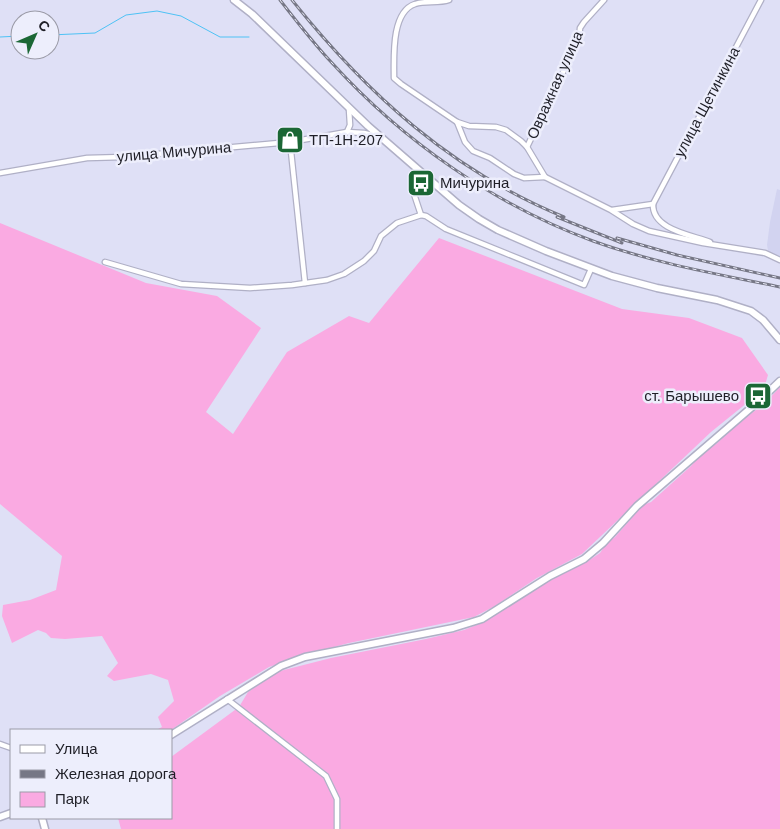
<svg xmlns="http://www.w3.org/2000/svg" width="780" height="829" viewBox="0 0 780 829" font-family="Arial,sans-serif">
<rect width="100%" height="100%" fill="#dfe0f6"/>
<polygon fill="#d2d3f0" points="777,189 780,190 780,258 768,251 767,245 770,222"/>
<g fill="#faaae2">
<polygon points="0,223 146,283 217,296 261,328 206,412 233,434 287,352 349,316 369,323 439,238 622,309 689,318 742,338 768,375 765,385 753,398 711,432 582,554 537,578 495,606 474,617 349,643 307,654 269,667 220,696 171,730 156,730 162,727 158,717 174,701 168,680 151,674 114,681 107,676 118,663 102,636 65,639 51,638 46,633 38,630 12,643 2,616 3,605 30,600 56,590 62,556 0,504"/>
<polygon points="780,387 780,829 121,829 118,818 171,818 171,757 239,707 248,692 263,681 280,671 331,658 426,639 464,630 484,622 543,584 579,564 588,561 600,553 606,544 615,537 643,505 651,502 691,466 702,452 716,444 741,421 764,404"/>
</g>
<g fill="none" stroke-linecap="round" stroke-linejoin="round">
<g stroke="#4ec2f5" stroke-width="1">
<polyline points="50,35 95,33 126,15 157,11 181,16 220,37 249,37"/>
<polyline points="0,37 20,36"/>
</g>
<g stroke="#b0b0c6" stroke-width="7">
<g id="street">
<path d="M449,0C438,4 426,0 415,4C391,12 394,57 394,78L401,84L457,122L469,126L496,127L506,130L521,141L527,147L545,177L611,210L633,224L649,231L703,243L765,253L780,260"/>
<polyline points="457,122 465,142 473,151 490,158 514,174 524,178 545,177"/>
<polyline points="347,132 350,125 349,109"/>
<polyline points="290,142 305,283"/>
<polyline points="527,147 579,39 580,28 584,22 604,0"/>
<polyline points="0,173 87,158 124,157 290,142 347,132 364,133 380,137"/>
<polyline points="653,204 761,0"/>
<path d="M653,204C652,230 692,235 710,242"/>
<polyline points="612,210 653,204"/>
<polyline points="421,215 426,216 446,229 584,285 591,269"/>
<polyline points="105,262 181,284 250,288 292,285 327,280 344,274 364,261 374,251 381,236 397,223 421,215 412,188"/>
<polyline points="227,699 326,776 337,799 337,829"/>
<polyline points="0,744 11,748"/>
</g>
</g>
<g stroke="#b0b0c6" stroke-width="9">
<g id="secondary">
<polyline points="234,0 252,14 368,126 459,205 479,219 498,230 546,251 612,276 657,288 717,300 751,311 763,320 780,340"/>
<polyline points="171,735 281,666 305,657 453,628 482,619 550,576 584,559 603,543 637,506 759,401 780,381"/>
<polyline points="0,817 11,813"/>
<polyline points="42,818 45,829"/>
</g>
</g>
<use href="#street" stroke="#fff" stroke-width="4.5"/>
<use href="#secondary" stroke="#fff" stroke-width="6"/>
<g stroke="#767785" stroke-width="3">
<g id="rail">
<path d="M280,0C297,22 314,44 333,64C403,141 495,205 593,241C654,263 717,274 780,287"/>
<path d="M292,0C367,94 452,171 564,217"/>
<polyline points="557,217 622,243"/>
<polyline points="617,238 677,255 780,278"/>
</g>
</g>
<use href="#rail" stroke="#edeefc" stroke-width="1" stroke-dasharray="4" stroke-linecap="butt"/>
</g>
<defs>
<g id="shop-square" transform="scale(1.4375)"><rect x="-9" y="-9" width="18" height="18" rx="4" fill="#1b6735" stroke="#edeefc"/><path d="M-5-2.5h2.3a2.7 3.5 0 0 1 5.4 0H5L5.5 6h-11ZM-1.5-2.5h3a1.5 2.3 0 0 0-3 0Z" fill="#fff"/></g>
<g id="bus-square" transform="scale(1.4375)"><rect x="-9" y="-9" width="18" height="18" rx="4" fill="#1b6735" stroke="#edeefc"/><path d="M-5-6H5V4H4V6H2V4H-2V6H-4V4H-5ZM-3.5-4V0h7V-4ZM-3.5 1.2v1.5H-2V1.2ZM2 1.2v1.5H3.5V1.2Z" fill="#fff"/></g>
</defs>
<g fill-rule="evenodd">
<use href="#shop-square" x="290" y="140"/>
<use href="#bus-square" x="421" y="183"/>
<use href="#bus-square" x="758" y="396"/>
</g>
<g text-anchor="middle" stroke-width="5" stroke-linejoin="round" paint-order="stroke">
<g font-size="15" fill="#1f1f27" stroke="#edeefc">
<text transform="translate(555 85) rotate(-66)" y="5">Овражная улица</text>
<text transform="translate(707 102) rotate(-62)" y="5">улица Щетинкина</text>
<text transform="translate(174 152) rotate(-5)" y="5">улица Мичурина</text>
</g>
<g font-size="15" fill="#1f1f27" stroke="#edeefc" text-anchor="start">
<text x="309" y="145">ТП-1Н-207</text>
<text x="440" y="188">Мичурина</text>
<text x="739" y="401" text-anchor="end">ст. Барышево</text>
</g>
</g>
<rect x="10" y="729" width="162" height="90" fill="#edeefc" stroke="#9b9ba7"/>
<rect x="20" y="745" width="25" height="8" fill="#ffffff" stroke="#9b9ba7"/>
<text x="55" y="754" font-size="15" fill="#1f1f27">Улица</text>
<rect x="20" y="770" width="25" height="8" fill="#767785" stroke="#9b9ba7"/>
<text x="55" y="779" font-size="15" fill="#1f1f27">Железная дорога</text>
<rect x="20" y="792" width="25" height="15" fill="#faaae2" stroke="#9b9ba7"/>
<text x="55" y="804" font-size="15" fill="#1f1f27">Парк</text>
<g transform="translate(35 35) rotate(45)"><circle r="24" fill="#edeefc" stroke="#9b9ba7"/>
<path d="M0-4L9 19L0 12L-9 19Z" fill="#1b6735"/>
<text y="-8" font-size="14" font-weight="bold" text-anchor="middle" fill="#1f1f27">С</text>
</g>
</svg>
